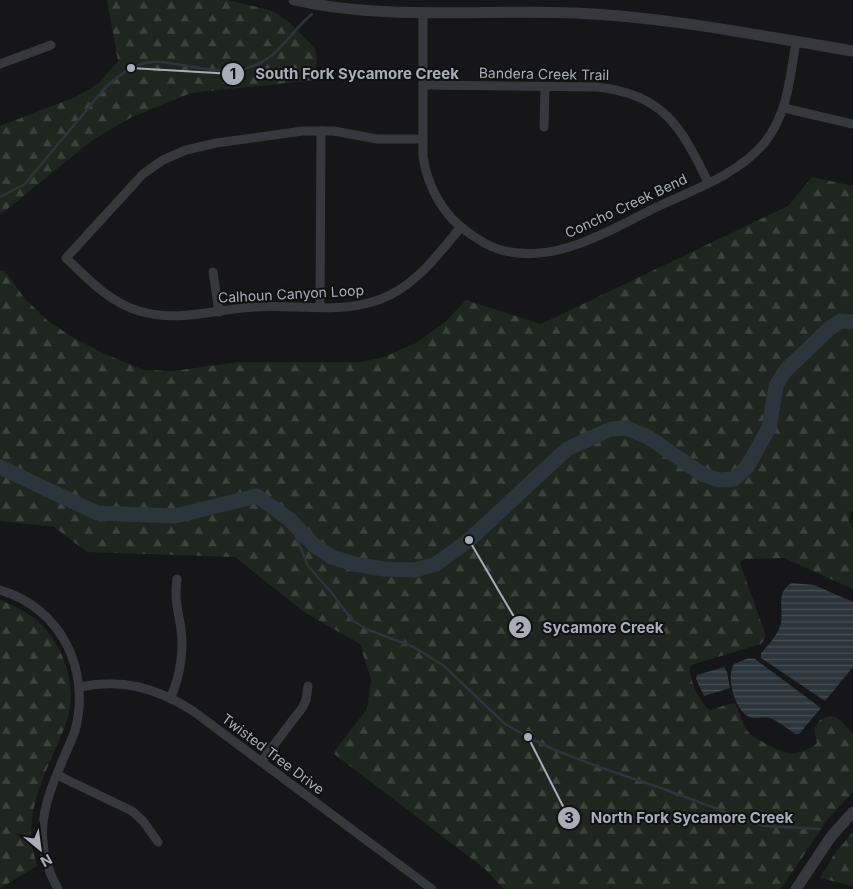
<svg xmlns="http://www.w3.org/2000/svg" width="853" height="889" viewBox="0 0 853 889" font-family="Inter,sans-serif">
<defs>
<pattern id="forest-firs" width="22" height="20" patternUnits="userSpaceOnUse" patternTransform="scale(1.25)"><rect width="22" height="20" fill="#1e261f"/><path d="M5 1l3.5 6h-7zM16 11l3.5 6h-7z" fill="#3c433d"/></pattern>
<pattern id="water-rules" width="6" height="5" patternUnits="userSpaceOnUse" patternTransform="scale(1.25)"><rect width="6" height="5" fill="#2c353c"/><path d="M0 2.5h6" fill="none" stroke="#485056"/></pattern>
</defs>
<rect width="100%" height="100%" fill="#161618"/>
<g fill="url(#forest-firs)">
<polygon points="107,0 228,0 273,11 290,23 315,48 317,58 315,80 191,93 132,117 94,139 0,215 0,126 78,96 99,83 118,61"/>
<path d="M812,177L853,186V509L850,513L849,522L853,527V589L784,558L744,559L740,563L765,633V639L761,644L691,665C686,675 701,705 710,710L733,703L736,705C740,714 743,726 749,733C753,738 781,752 788,753C796,755 811,749 817,743C816,738 814,731 815,727C817,720 828,714 835,717C842,720 848,729 853,734V792L828,819L781,889H504L485,869L333,753L367,709L371,680L360,644L304,612L235,557L87,552L54,527L0,521V270L5,271L25,299L48,321L74,338L107,355L144,370L174,371L238,362H361L384,357L416,343L445,322L466,300L541,324L788,206Z"/>
<path d="M0,600C12,605 24,610 34,618C61,639 78,683 68,717C59,746 42,773 35,803C32,814 31,829 31,840C32,849 35,858 37,866L0,888Z"/>
<polygon points="853,832 853,887 845,884 820,878 835,853"/>
</g>
<g fill="url(#water-rules)">
<path d="M792,583L814,585L853,602V667L825,701L761,658V653C768,646 779,633 781,623C783,609 776,591 792,583Z"/>
<path d="M749,658L755,659L821,708L799,734H796C788,730 778,720 769,718C761,716 753,721 746,715C734,706 726,677 734,664Z"/>
<polygon points="724,667 727,672 730,688 704,696 696,679 697,675"/>
</g>
<g fill="none" stroke-linecap="round" stroke-linejoin="round">
<g stroke="#2c353c" stroke-width="2.5">
<path d="M0,197L25,184L104,89C149,45 166,67 218,70C226,70 234,72 241,70C279,61 286,36 312,14"/>
<polyline points="289,519 308,566 331,592 352,620 366,629 414,647 444,666 505,724 528,737 557,751 602,768 658,787 764,826 820,829"/>
<polyline points="851,835 853,836"/>
</g>
<polyline stroke="#2c353c" stroke-width="15" points="0,467 97,513 175,516 257,496 289,519 314,545 332,557 354,564 384,569 415,570 436,564 469,540 567,449 611,429 627,428 648,437 702,474 719,480 734,479 747,467 769,428 776,386 785,371 831,327 841,321 853,322"/>
<g stroke="#37383d" stroke-width="9">
<path d="M423,12V157C428,187 443,216 469,233C478,239 487,246 498,249C554,267 611,229 659,206C695,189 739,174 765,142C788,113 790,77 796,42"/>
<polyline points="0,64 51,45"/>
<path d="M423,85L597,87C664,94 681,127 708,182"/>
<polyline points="784,108 853,124"/>
<polyline points="544,127 545,87"/>
<path d="M423,139H377L334,131H303L216,143L186,150L163,160L143,174L66,258C88,279 109,302 139,311C177,323 217,309 255,307C300,304 349,316 390,295C420,280 440,252 461,227"/>
<polyline points="213,272 219,312"/>
<polyline points="320,307 321,131"/>
<path d="M0,590C62,608 91,671 75,731C53,786 24,830 58,889"/>
<path d="M80,687C122,678 157,688 193,711L432,889"/>
<path d="M171,697C180,675 184,652 181,629C178,609 174,599 177,579"/>
<polyline points="261,762 302,708 306,700 308,686"/>
<polyline points="57,775 132,811 143,821 158,842"/>
</g>
<g stroke="#37383d" stroke-width="11">
<path d="M294,0C386,21 483,9 576,13C669,17 761,36 853,51"/>
<polyline points="796,889 830,838 853,812"/>
</g>
</g>
<g text-anchor="middle" stroke-width="4" stroke-linejoin="round" paint-order="stroke">
<g font-size="14" fill="#a8adb8" stroke="#111113">
<text transform="translate(544 74) rotate(1)" y="5">Bandera Creek Trail</text>
<text transform="translate(626 206) rotate(-25)" y="5">Concho Creek Bend</text>
<text transform="translate(291 294) rotate(-3)" y="5">Calhoun Canyon Loop</text>
<text transform="translate(273 754) rotate(37)" y="5">Twisted Tree Drive</text>
</g>
</g>
<path fill="none" stroke="#a8adb8" stroke-width="2" d="M131 68L233 74M469 540L520 627M528 737L569 818"/>
<g fill="#a8adb8" stroke="#111113" stroke-width="2">
<circle cx="131" cy="68" r="5"/>
<circle cx="469" cy="540" r="5"/>
<circle cx="528" cy="737" r="5"/>
<circle cx="233" cy="74" r="12"/>
<circle cx="520" cy="627" r="12"/>
<circle cx="569" cy="818" r="12"/>
</g>
<g font-size="15" text-anchor="middle" font-weight="bold" fill="#111">
<text x="233" y="79">1</text>
<text x="520" y="633">2</text>
<text x="569" y="823">3</text>
</g>
<g font-size="15" text-anchor="middle" font-weight="bold" fill="#a8adb8" stroke="#111113" stroke-width="4" stroke-linejoin="round" paint-order="stroke">
<text x="357" y="79">South Fork Sycamore Creek</text>
<text x="603" y="633">Sycamore Creek</text>
<text x="692" y="823">North Fork Sycamore Creek</text>
</g>
<g transform="translate(40 849) rotate(151)" stroke="#111113" stroke-width="4" paint-order="stroke">
<path d="M0-4L9 19L0 12L-9 19Z" fill="#a8adb8"/>
<text y="-8" font-size="14" font-weight="bold" text-anchor="middle" fill="#a8adb8">N</text>
</g>
</svg>
